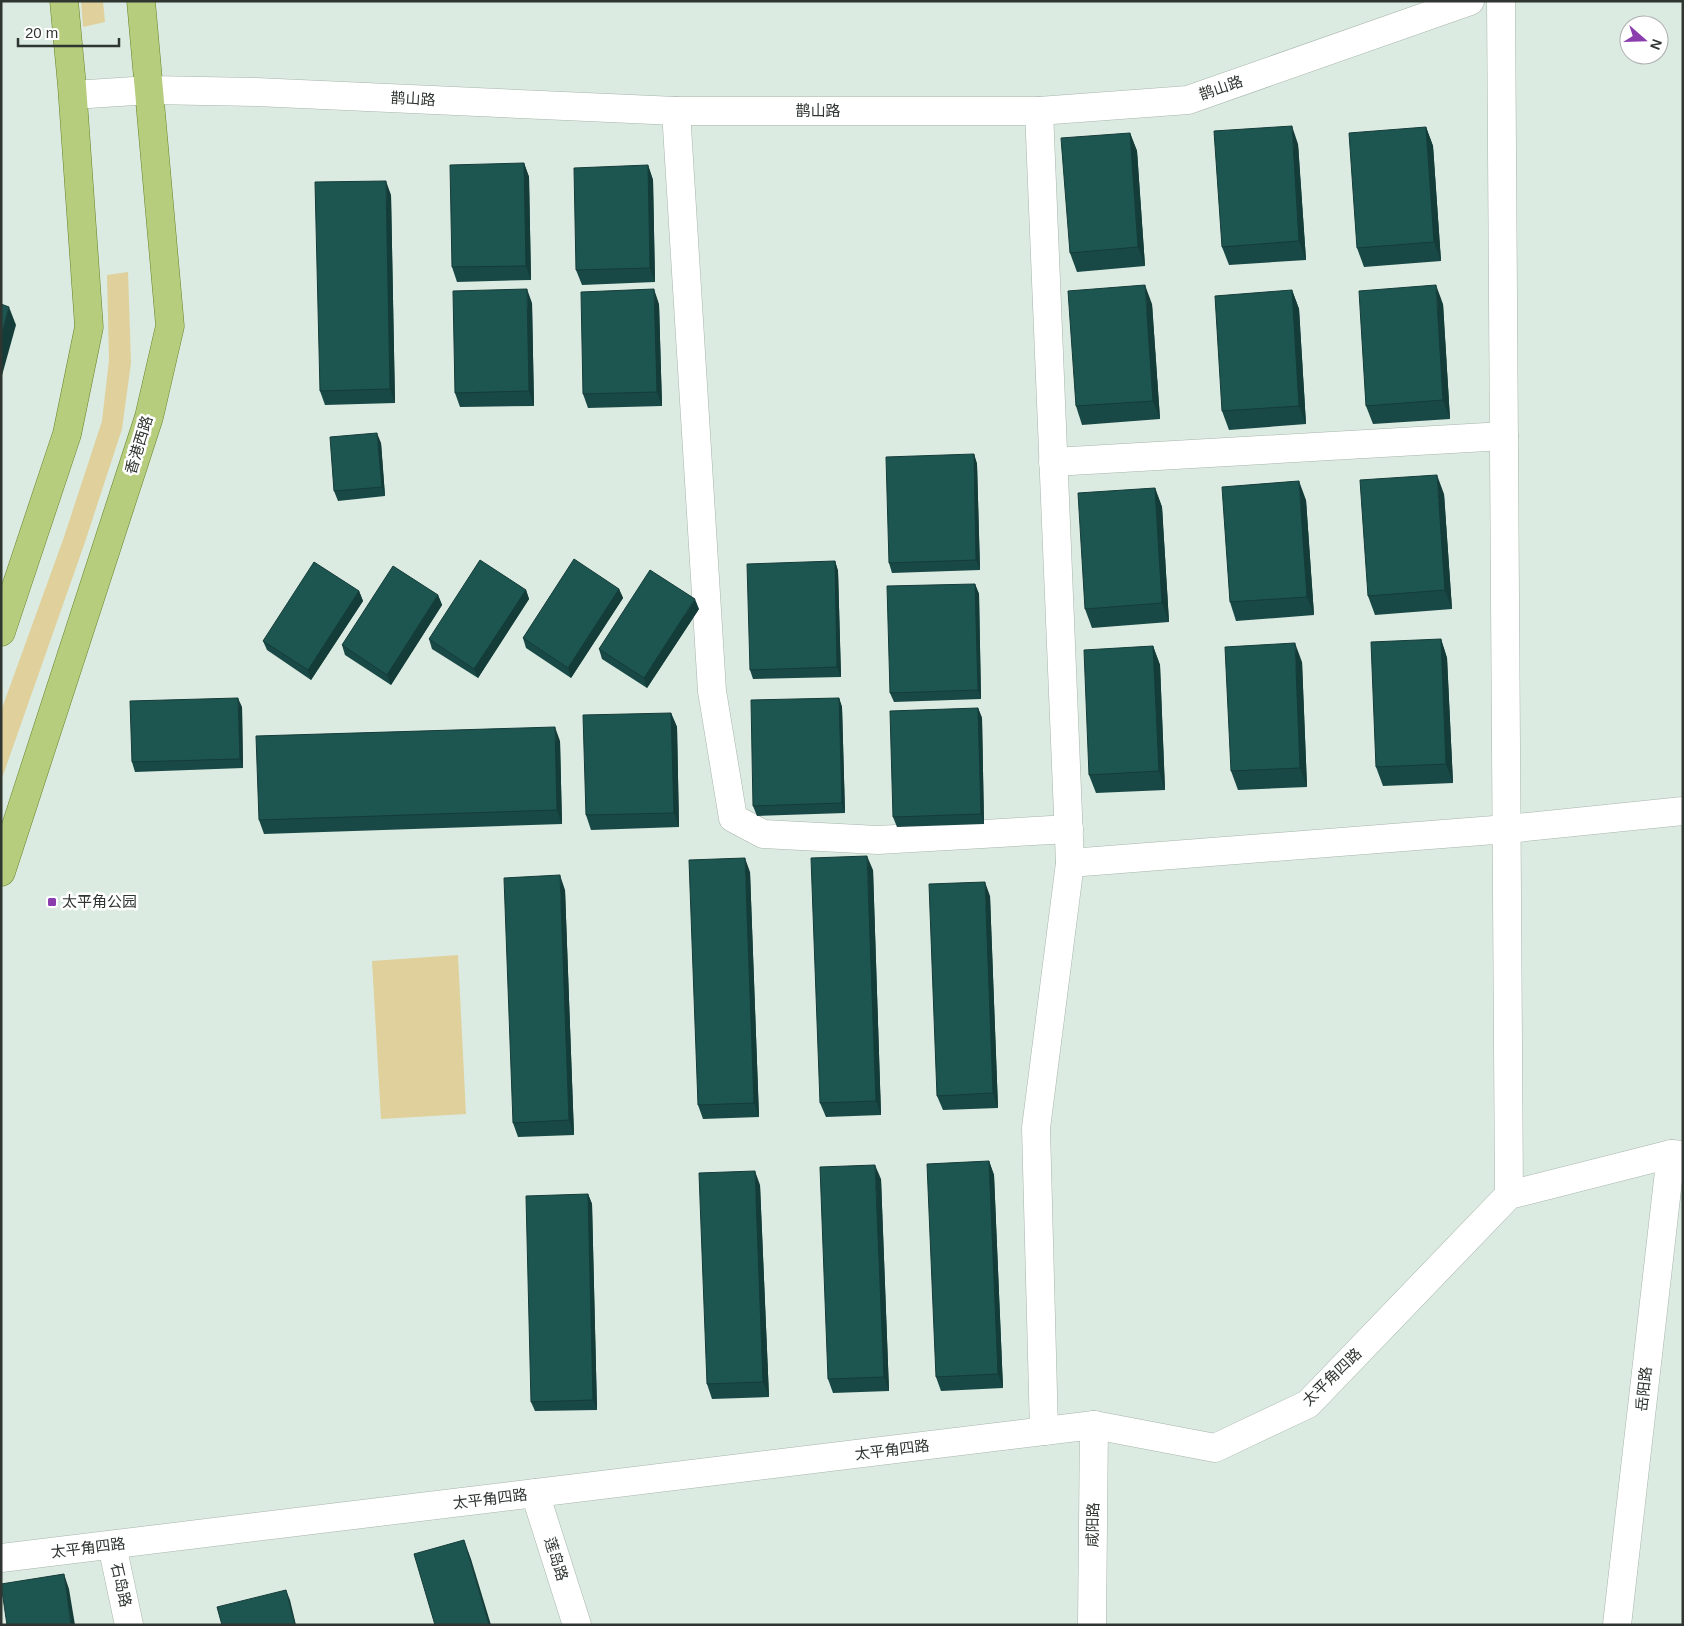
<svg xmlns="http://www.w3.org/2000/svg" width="1684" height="1626" viewBox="0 0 1684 1626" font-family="Helvetica,'Noto Sans SC',sans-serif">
<rect width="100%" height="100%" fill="#dcebe1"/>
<g fill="#dfd09c">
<polygon points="81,1 103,1 105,22 83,27"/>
<polygon points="128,272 131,363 122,429 85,542 1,781 1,711 64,537 102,421 109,360 107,275"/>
<polygon points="458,955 466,1114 381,1119 372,961"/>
</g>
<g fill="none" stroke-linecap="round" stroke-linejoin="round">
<g stroke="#a7b5ac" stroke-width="29">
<g id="street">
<polyline points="1501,1 1509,1195"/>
<polyline points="73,95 150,90 256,92 676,111 1039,111 1188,100 1470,1"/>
<polyline points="676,111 712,691 733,818 763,834 878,840 1069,829"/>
<polyline points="1039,111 1070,863 1507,829 1683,811"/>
<polyline points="1053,462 1504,436"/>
<polyline points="1044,1431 1036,1128 1070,863"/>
<polyline points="535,1493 577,1625"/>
<polyline points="112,1545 129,1625"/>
<polyline points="1,1558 1094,1425 1215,1448 1308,1404 1509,1195 1671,1154 1683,1155"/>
<polyline points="1092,1625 1094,1425"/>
<polyline points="1617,1625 1671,1154"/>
</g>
</g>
<g stroke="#668229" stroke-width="29">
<g id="primary">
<polyline points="1,632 67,434 89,327 72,86 64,1"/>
<polyline points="1,872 149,417 170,326 141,1"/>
</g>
</g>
<use href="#street" stroke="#fff" stroke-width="28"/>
<use href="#primary" stroke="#b5cd7c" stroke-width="28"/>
</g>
<g fill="#194946">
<polygon points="1426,127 1433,146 1441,261 1364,267 1357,248"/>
<polygon points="1130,133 1137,151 1145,266 1077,272 1070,253"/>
<polygon points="1298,144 1306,260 1229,265 1222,247"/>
<polygon points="524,163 529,177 531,280 457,282 452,267"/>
<polygon points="648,165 653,180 655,282 582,285 576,270"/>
<polygon points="391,195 395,403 325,405 320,391"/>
<polygon points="1292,290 1299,309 1306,424 1229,430 1222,411"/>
<polygon points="532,303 534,406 460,407 455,393"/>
<polygon points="659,304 662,406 588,408 583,394"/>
<polygon points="1152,304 1160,419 1082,425 1076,406"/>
<polygon points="1443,304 1450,419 1373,424 1366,406"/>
<polygon points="381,443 385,496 338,501 334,491"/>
<polygon points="974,454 977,464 980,570 892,573 889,563"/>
<polygon points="1155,488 1162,507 1169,622 1092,628 1085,609"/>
<polygon points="1444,494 1452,609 1375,615 1368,596"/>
<polygon points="1306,500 1314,615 1236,621 1230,602"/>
<polygon points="835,561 838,571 841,677 753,679 750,670"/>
<polygon points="975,584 979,594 981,699 894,702 890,693"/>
<polygon points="619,589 623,598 571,678 526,648 523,638"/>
<polygon points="526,590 529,599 478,678 432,649 429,639"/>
<polygon points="359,591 363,601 311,680 267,650 263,641"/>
<polygon points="438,595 442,605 391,685 345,655 342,645"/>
<polygon points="699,609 647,688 602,659 599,649"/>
<polygon points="1441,639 1447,658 1453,783 1383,786 1376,767"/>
<polygon points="1153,646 1160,665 1165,790 1096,793 1089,775"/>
<polygon points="1302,662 1307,787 1238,790 1231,771"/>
<polygon points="839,698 842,707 845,813 757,816 753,806"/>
<polygon points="242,707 243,768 135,772 132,762"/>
<polygon points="978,708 982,718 984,824 897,827 893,817"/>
<polygon points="671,713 677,727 679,827 591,830 586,815"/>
<polygon points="560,741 562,824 264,834 259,820"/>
<polygon points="873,870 881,1115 826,1117 820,1103"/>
<polygon points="750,872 759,1117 703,1119 698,1105"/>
<polygon points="565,890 574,1135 518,1137 513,1123"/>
<polygon points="990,896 998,1108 943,1110 937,1096"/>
<polygon points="989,1161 994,1175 1003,1388 941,1391 936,1377"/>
<polygon points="881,1179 889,1391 833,1393 828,1379"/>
<polygon points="760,1185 769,1397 712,1399 707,1384"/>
<polygon points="588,1194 592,1204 597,1410 535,1411 531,1402"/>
</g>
<g fill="#143c39">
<polygon points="1292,126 1298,144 1306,260 1299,241"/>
<polygon points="1426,127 1433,146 1441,261 1434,242"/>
<polygon points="1130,133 1137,151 1145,266 1138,247"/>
<polygon points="524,163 529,177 531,280 526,266"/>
<polygon points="648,165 653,180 655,282 650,268"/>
<polygon points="386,181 391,195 395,403 390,389"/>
<polygon points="1145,285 1152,304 1160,419 1153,401"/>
<polygon points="1436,285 1443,304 1450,419 1443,400"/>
<polygon points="527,289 532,303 534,406 529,391"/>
<polygon points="654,289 659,304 662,406 657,392"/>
<polygon points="1292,290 1299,309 1306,424 1299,406"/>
<polygon points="9,307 16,325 1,379 1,336"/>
<polygon points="377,433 381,443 385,496 382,487"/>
<polygon points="974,454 977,464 980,570 976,560"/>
<polygon points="1437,475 1444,494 1452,609 1445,590"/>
<polygon points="1299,481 1306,500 1314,615 1307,597"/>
<polygon points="1155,488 1162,507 1169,622 1162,603"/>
<polygon points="835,561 838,571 841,677 837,667"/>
<polygon points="975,584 979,594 981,699 978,690"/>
<polygon points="619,589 623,598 571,678 568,668"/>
<polygon points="526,590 529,599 478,678 474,669"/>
<polygon points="359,591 363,601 311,680 308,670"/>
<polygon points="438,595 442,605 391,685 387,675"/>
<polygon points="695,599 699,609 647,688 644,678"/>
<polygon points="1441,639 1447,658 1453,783 1446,764"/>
<polygon points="1295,643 1302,662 1307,787 1300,768"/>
<polygon points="1153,646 1160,665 1165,790 1159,771"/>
<polygon points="238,698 242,707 243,768 240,759"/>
<polygon points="839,698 842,707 845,813 842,803"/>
<polygon points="978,708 982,718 984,824 981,814"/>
<polygon points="671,713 677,727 679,827 674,813"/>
<polygon points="555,727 560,741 562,824 557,810"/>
<polygon points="867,856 873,870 881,1115 876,1101"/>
<polygon points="745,858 750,872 759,1117 754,1103"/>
<polygon points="560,875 565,890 574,1135 569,1120"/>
<polygon points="985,882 990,896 998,1108 993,1093"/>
<polygon points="989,1161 994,1175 1003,1388 998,1374"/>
<polygon points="875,1165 881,1179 889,1391 884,1377"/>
<polygon points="755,1171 760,1185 769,1397 763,1382"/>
<polygon points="588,1194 592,1204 597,1410 593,1400"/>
<polygon points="464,1540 471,1559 491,1625 489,1625"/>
<polygon points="64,1574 69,1589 75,1625 71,1625"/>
<polygon points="286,1590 290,1600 296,1625 295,1625"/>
</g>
<g fill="#1d5551" stroke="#143c39">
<polygon points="1292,126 1299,241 1222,247 1214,131"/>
<polygon points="1426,127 1434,242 1357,248 1349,133"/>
<polygon points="1130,133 1138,247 1070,253 1061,138"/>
<polygon points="524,163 526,266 452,267 450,165"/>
<polygon points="648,165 650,268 576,270 574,168"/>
<polygon points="386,181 390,389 320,391 315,182"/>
<polygon points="1145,285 1153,401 1076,406 1068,291"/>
<polygon points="1436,285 1443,400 1366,406 1359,291"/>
<polygon points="527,289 529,391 455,393 453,291"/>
<polygon points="654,289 657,392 583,394 581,292"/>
<polygon points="1292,290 1299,406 1222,411 1215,296"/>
<polygon points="1,304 9,307 1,336"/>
<polygon points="377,433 382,487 334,491 330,437"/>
<polygon points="974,454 976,560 889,563 886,457"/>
<polygon points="1437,475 1445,590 1368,596 1360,480"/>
<polygon points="1299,481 1307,597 1230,602 1222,487"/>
<polygon points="1155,488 1162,603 1085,609 1078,493"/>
<polygon points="574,559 619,589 568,668 523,638"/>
<polygon points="480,560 526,590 474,669 429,639"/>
<polygon points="835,561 837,667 750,670 747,564"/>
<polygon points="314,562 359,591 308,670 263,641"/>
<polygon points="393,566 438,595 387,675 342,645"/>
<polygon points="650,570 695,599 644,678 599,649"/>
<polygon points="975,584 978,690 890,693 887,586"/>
<polygon points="1441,639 1446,764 1376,767 1371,642"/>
<polygon points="1295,643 1300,768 1231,771 1225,647"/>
<polygon points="1153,646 1159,771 1089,775 1084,650"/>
<polygon points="238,698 240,759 132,762 130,701"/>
<polygon points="839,698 842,803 753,806 751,700"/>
<polygon points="978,708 981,814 893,817 890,711"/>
<polygon points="671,713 674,813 586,815 583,715"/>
<polygon points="555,727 557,810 259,820 256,736"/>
<polygon points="867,856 876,1101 820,1103 811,858"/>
<polygon points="745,858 754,1103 698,1105 689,860"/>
<polygon points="560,875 569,1120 513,1123 504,878"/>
<polygon points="985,882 993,1093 937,1096 929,884"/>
<polygon points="989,1161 998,1374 936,1377 927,1164"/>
<polygon points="875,1165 884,1377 828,1379 820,1167"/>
<polygon points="755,1171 763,1382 707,1384 699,1173"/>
<polygon points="588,1194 593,1400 531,1402 526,1196"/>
<polygon points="464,1540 489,1625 435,1625 414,1554"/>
<polygon points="64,1574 71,1625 7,1625 1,1584"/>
<polygon points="286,1590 295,1625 222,1625 217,1607"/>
</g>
<rect fill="#8b3dae" stroke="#fff" stroke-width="2" x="47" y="897" width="10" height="10" rx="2.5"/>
<g text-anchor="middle" stroke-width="5" stroke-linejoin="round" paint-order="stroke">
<g font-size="15" fill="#2f3531" stroke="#fff">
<text transform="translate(1221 88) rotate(-19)" y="5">鹊山路</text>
<text transform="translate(413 99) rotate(3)" y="5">鹊山路</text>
<text x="818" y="116">鹊山路</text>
<text transform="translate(139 445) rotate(-73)" y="5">香港西路</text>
<text transform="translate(1332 1377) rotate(-44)" y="5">太平角四路</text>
<text transform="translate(1644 1389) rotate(-84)" y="5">岳阳路</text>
<text transform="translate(892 1450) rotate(-7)" y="5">太平角四路</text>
<text transform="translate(490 1499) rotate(-7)" y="5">太平角四路</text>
<text transform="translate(1093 1525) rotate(-89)" y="5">咸阳路</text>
<text transform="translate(88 1548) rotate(-7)" y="5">太平角四路</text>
<text transform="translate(556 1559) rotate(72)" y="5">莲岛路</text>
<text transform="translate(121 1585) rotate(77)" y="5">石岛路</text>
</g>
<g font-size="15" fill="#2f3531" stroke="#fff" text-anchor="start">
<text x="62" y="907">太平角公园</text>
</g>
</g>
<rect width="1684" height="1626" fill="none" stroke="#2f3531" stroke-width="5"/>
<g transform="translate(1644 40) rotate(110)"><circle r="24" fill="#ffffff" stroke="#acaead"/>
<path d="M0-4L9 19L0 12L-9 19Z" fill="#8b3dae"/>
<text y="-8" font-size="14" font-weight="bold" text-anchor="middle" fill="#2f3531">N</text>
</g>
<path d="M18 38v8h101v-8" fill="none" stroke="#2f3531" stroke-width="2.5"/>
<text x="25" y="38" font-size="15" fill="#2f3531" stroke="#ffffff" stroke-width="4" paint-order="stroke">20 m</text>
</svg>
